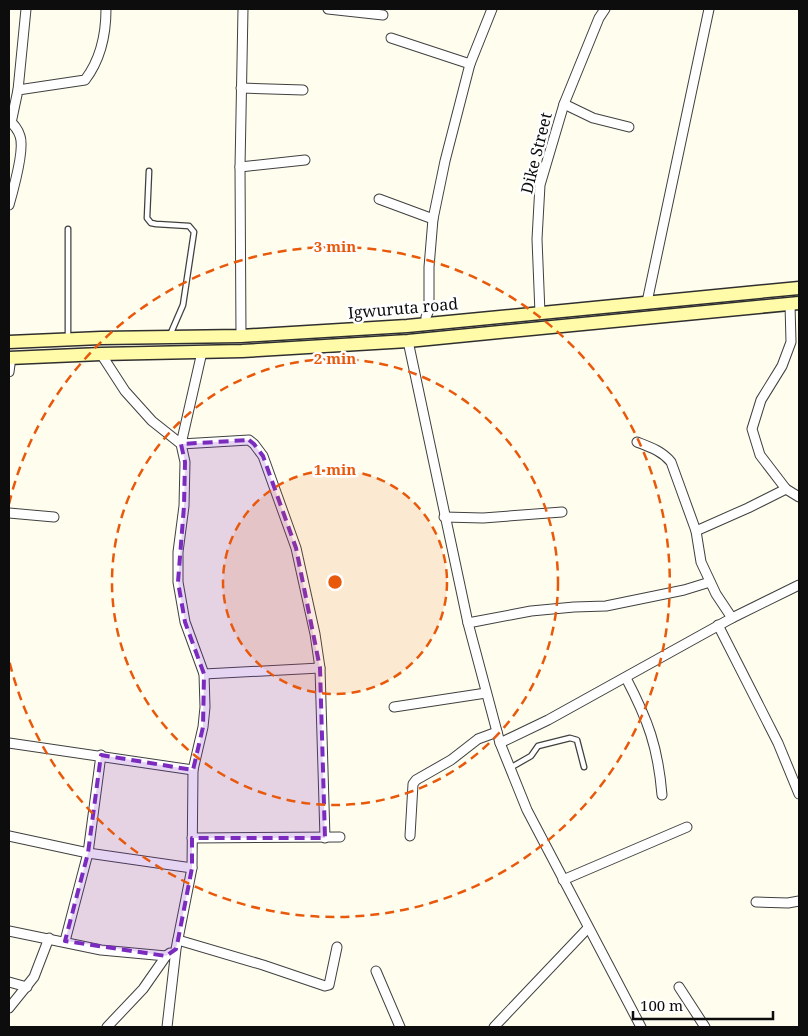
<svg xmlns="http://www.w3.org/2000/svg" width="808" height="1036" viewBox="0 0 808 1036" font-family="'Noto Serif',serif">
<rect width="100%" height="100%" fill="#fffded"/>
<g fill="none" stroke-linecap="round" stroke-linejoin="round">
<g stroke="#404040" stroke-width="7">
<g id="lane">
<polyline points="149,171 147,218 151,223 156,224 189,226 194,232 183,305 170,335"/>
<polyline points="68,229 68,338"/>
<polyline points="510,768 531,756 538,746 570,738 577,740 584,767"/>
</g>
</g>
<g stroke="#404040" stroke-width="11">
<g id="street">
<polyline points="328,9 383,15"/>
<polyline points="391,38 470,64"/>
<polyline points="241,88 303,90"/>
<polyline points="18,90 26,9"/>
<polyline points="564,104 593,118 629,127"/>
<path d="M9,120C14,125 18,129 20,136C25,149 13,191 9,205"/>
<path d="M11,123L18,90L85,80C101,59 106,34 106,9"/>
<polyline points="240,167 305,160"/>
<polyline points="379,199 433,219"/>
<polyline points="647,302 709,9"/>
<polyline points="790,304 791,342 782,366 761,400 752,429 760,455 786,489 799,497"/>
<polyline points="540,313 537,239 540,185 564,104 599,18 605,9"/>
<polyline points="426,324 426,317 429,310 429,267 433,219 445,161 470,64 492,9"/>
<polyline points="241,336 240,167 243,9"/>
<polyline points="408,341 468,623 500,743 527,810 641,1027"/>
<polyline points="202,352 181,444 249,440 254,444 263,456 296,548 315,634 320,668 325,838"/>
<polyline points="101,354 125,391 152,421 181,444 185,462 184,506 178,552 178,582 185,622 204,674 205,707 203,727 193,770 192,868 176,949 167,1027"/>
<polyline points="9,372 11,357"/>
<path d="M637,442C650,447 662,451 671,462L696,531L701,562L716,594L732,618"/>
<polyline points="9,513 54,517"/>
<polyline points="444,517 483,518 562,512"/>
<polyline points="696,531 748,508 786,489"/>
<polyline points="468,623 531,611 574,607 606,606 684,590 710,582"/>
<polyline points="718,625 778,743 799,794"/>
<polyline points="204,674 320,668"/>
<path d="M626,678C648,720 658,747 662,795"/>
<polyline points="394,707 486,693"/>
<polyline points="9,743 193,770"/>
<polyline points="500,743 548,720 732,618 799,585"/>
<polyline points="9,836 88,853 192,868"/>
<polyline points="410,836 413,784 416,780 451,760 478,739 497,732"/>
<polyline points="192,838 340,837"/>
<polyline points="563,880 687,827"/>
<polyline points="756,902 788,903 799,901"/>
<polyline points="9,931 101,950 166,956"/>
<polyline points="178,940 263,965 325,986 329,985 337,947"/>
<polyline points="65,941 88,853 101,755"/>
<polyline points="376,971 400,1027"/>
<polyline points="9,982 27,987"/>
<polyline points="679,987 705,1027"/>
<polyline points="9,1008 34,977 49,938"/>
<polyline points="107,1027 143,989 166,956 170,953"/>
<polyline points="494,1027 588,928"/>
</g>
</g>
<g stroke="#2f2f2f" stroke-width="15">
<g id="secondary">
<polyline points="9,342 101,338 241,336 407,326 799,288"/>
<polyline points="9,358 101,354 242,351 408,341 799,303"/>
</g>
</g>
<use href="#lane" stroke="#fff" stroke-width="4.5"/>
<use href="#street" stroke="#fff" stroke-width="9"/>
<use href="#secondary" stroke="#fffba8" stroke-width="12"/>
</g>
<path fill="#7b2cbf" fill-opacity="0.2" stroke="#7b2cbf" stroke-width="4" stroke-dasharray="10 6" stroke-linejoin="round" d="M249,440L254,444L263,456L296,548L320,668L325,838H192V868L178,940L176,949L166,956L65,941L88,853L101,755L193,770L203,727L204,674L185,622L178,582L184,506L185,462L181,444Z"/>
<circle cx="335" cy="582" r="112" fill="#e8590c" fill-opacity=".12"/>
<g fill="none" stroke="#e8590c" stroke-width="2.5" stroke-dasharray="9 6">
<circle cx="335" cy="582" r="112"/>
<circle cx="335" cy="582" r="223"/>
<path d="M9 504A335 335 0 1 1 9 660"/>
</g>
<g text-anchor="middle" stroke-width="5" stroke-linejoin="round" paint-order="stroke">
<g font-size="16" fill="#0d0d0d" stroke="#fff">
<text transform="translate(536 153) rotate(-76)" y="6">Dike Street</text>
<text transform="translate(403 308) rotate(-5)" y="6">Igwuruta road</text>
</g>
</g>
<circle cx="335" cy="582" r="8" fill="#e8590c" stroke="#fff" stroke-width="2.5"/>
<g font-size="15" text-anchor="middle" font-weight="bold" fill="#e8590c" stroke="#fff" stroke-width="5" stroke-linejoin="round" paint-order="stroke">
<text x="335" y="252">3 min</text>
<text x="335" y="364">2 min</text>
<text x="335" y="475">1 min</text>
</g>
<rect width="808" height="1036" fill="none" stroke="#0d0d0d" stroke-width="20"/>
<path d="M633 1011v8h140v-8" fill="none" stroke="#0d0d0d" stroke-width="2.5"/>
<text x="640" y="1011" font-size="15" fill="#0d0d0d" stroke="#ffffff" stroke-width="4" paint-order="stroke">100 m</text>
</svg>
